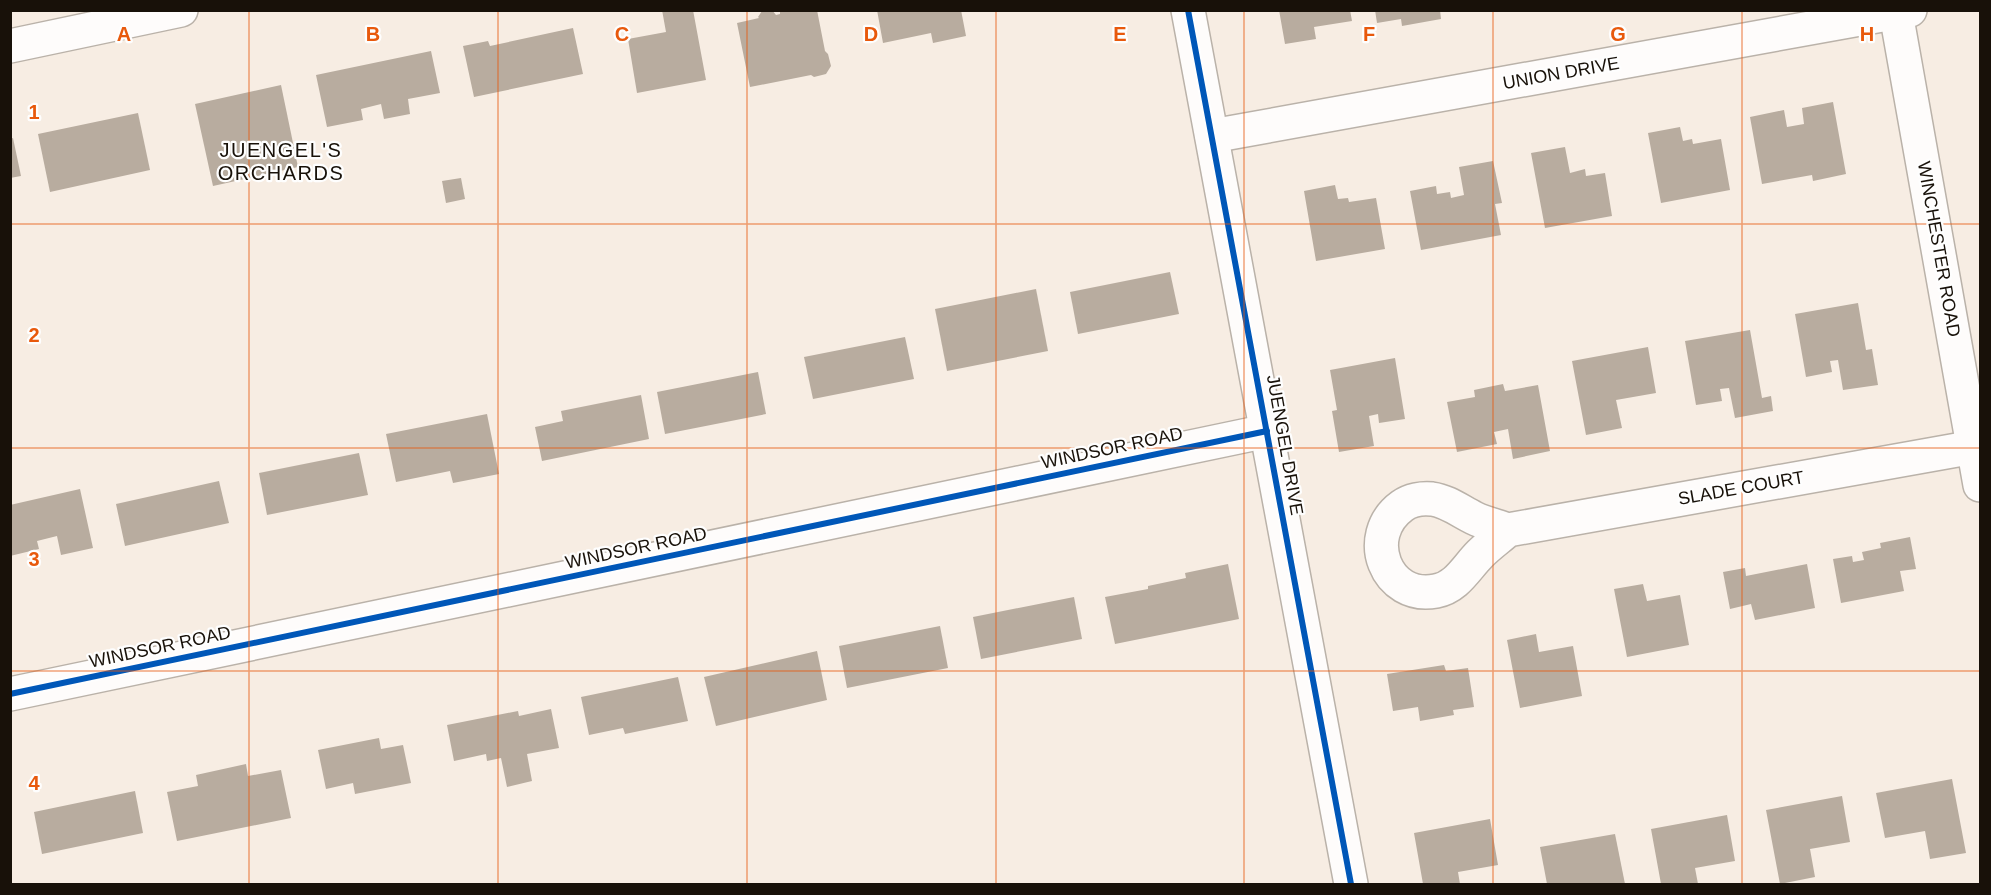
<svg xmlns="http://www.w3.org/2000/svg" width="1991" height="895" viewBox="0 0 1991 895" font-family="Helvetica,sans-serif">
<rect width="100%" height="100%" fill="#f7ede3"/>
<g fill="#b8ac9f">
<polygon points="662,10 693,10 706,80 637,93 628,39 666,32"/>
<polygon points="772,10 776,15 780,14 780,10 817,10 825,51 828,54 831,66 826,74 814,77 811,75 750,87 737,23 759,18 758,17 762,11"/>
<polygon points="877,10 961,10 966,36 933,43 931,33 883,43"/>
<polygon points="1279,10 1350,10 1352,21 1314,27 1316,39 1285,44"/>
<polygon points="1375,10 1440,10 1441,19 1402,26 1401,19 1377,23"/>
<polygon points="573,28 583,74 474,97 463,46 488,41 490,46"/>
<polygon points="431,51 440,93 408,99 410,114 384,119 381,104 361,109 363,120 327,127 316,75"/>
<polygon points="281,85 298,167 213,186 195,104"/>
<polygon points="1833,102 1846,174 1813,181 1812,175 1762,184 1750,117 1784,110 1787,127 1804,124 1802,108"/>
<polygon points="138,113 150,170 50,192 38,134"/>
<polygon points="1680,127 1683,141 1692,139 1693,144 1721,139 1730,190 1661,203 1648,133"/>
<polygon points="13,138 21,176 10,178 10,139"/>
<polygon points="1565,147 1570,173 1585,169 1586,176 1605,173 1612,216 1545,228 1531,153"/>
<polygon points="1493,161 1502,203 1495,204 1501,235 1421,250 1410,191 1436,186 1437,194 1450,192 1451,198 1464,195 1459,167"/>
<polygon points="461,178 465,199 446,203 442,181"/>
<polygon points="1335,185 1338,199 1348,198 1349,202 1376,198 1385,249 1316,261 1304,191"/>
<polygon points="1170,272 1179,314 1078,334 1070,292"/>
<polygon points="1036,289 1048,351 947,371 935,309"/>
<polygon points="1858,303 1866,350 1872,349 1878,385 1843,390 1838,360 1830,361 1832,372 1806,377 1795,314"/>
<polygon points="1750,330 1762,398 1771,396 1773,411 1735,418 1729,388 1720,389 1722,401 1696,405 1685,341"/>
<polygon points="905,337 914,379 813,399 804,357"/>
<polygon points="1648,347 1656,393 1616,400 1622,428 1586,435 1572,361"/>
<polygon points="1395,358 1405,419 1379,423 1378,414 1369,416 1374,446 1339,452 1332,411 1337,410 1330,370"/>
<polygon points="758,372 766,414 665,434 657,392"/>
<polygon points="1503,384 1505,391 1538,385 1550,451 1513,459 1508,429 1494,432 1497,444 1457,452 1447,402 1475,397 1474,390"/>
<polygon points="641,395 649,439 542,461 535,427 563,421 561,411"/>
<polygon points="487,414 499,474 453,483 450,471 396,482 386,434"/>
<polygon points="359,453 368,495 267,515 259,473"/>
<polygon points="219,481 229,523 125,546 116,504"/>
<polygon points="80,489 93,548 61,555 57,536 37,541 39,549 10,556 10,505"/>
<polygon points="1910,537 1916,569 1900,571 1904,591 1841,603 1833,559 1852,556 1853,562 1864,560 1862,552 1881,548 1880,543"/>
<polygon points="1228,564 1239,619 1115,644 1105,597 1148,589 1148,586 1186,578 1185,573"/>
<polygon points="1807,564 1815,608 1755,620 1751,604 1730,609 1723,572 1745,568 1746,576"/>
<polygon points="1643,584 1647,601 1680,595 1689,645 1627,657 1614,589"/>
<polygon points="1074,597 1082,639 981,659 973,617"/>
<polygon points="940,626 948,668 847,688 839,646"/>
<polygon points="1536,634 1539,652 1573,646 1582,696 1520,708 1507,640"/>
<polygon points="817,651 827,700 716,726 704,677"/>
<polygon points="1444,665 1446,671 1468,668 1474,707 1453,710 1454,715 1420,721 1418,707 1393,711 1387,674"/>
<polygon points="678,677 688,721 625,734 623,728 589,735 581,697"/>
<polygon points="551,709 559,748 527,754 532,781 507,787 501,758 487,761 486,754 454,761 447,725 518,711 519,716"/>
<polygon points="379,738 381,749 403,745 411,783 355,794 353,783 326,789 318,750"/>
<polygon points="246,764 248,776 281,770 291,818 177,841 167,792 198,786 196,775"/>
<polygon points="1952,779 1966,853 1930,859 1925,831 1885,838 1876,793"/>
<polygon points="135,791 143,833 42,854 34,812"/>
<polygon points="1842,796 1850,842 1810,849 1815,877 1780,884 1766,810"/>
<polygon points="1727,815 1735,861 1695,868 1698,884 1661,884 1651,829"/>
<polygon points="1490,819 1498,865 1458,872 1460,884 1423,884 1414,833"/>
<polygon points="1615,834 1625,884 1547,884 1540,847"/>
</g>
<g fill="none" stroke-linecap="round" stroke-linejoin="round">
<g stroke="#bab2a9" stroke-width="36">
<g id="minor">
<polyline points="1188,10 1351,884"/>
<polyline points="1896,13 1980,485"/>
<polyline points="10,46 181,10"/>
<polyline points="1212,136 1910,10"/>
<path d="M1508,530C1497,526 1484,523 1474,518C1460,511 1447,501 1432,499C1422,498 1410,500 1402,506C1361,536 1386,601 1436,591C1457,587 1466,568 1480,554C1489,545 1499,538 1508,530L1974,447"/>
<polyline points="10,694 1267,431"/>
</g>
</g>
<use href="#minor" stroke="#fefcfb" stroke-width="33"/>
<g stroke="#fefefe" stroke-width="10">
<g id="cycleway">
<polyline points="1188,10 1351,884"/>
<polyline points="10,694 1267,431"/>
</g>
</g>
<use href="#cycleway" stroke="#0057b8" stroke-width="6"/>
</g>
<path fill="none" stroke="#e8590c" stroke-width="1.5" stroke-opacity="0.55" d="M249,10V884M498,10V884M747,10V884M996,10V884M1244,10V884M1493,10V884M1742,10V884M10,224H1980M10,448H1980M10,671H1980"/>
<g text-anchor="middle" stroke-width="4.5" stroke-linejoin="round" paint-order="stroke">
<g font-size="18" fill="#181109" stroke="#fefefe">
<text transform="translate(1561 73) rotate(-10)" y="6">UNION DRIVE</text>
<text transform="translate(1939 249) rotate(80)" y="6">WINCHESTER ROAD</text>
<text transform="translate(1285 445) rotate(80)" y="6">JUENGEL DRIVE</text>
<text transform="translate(1112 448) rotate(-12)" y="6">WINDSOR ROAD</text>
<text transform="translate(1741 488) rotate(-10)" y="6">SLADE COURT</text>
<text transform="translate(636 548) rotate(-12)" y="6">WINDSOR ROAD</text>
<text transform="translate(160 647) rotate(-12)" y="6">WINDSOR ROAD</text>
</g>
<g font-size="20" letter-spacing="1.5" fill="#181109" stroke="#fefefe">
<text x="281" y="157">JUENGEL'S<tspan x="281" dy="23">ORCHARDS</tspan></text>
</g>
</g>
<g font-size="20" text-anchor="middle" font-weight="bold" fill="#e8590c" stroke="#fefefe" stroke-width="4.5" stroke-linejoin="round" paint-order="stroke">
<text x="124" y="41">A</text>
<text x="373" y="41">B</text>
<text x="622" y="41">C</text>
<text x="871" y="41">D</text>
<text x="1120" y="41">E</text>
<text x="1369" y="41">F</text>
<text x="1618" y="41">G</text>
<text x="1867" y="41">H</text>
<text x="34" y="119">1</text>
<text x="34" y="342">2</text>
<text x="34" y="566">3</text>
<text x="34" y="790">4</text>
</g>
<rect width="1991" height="895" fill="none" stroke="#181109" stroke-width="24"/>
</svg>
